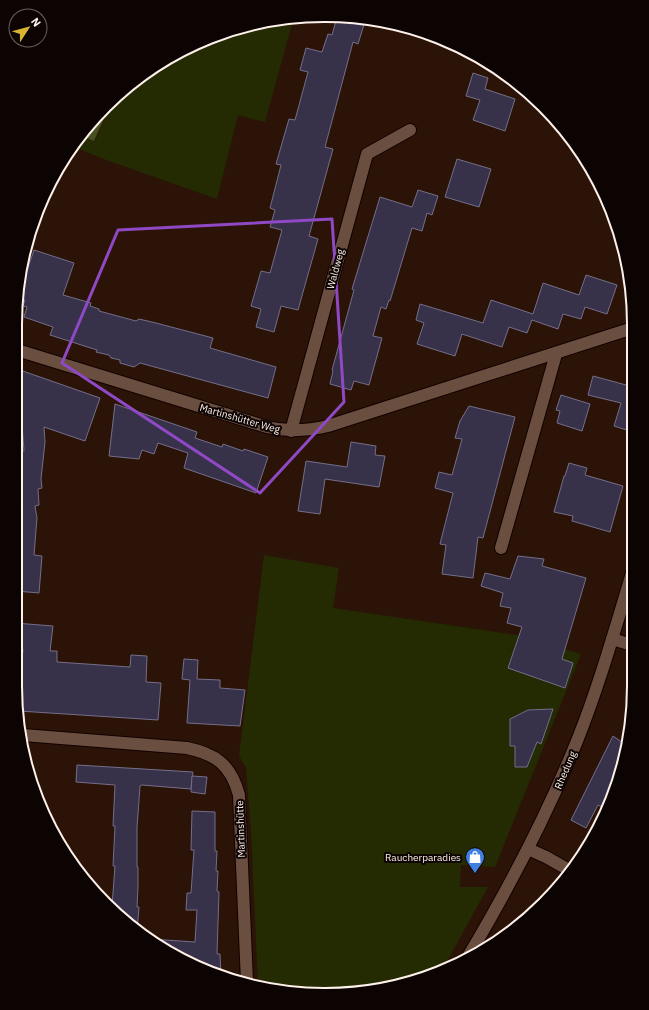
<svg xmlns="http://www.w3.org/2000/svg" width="649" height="1010" viewBox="0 0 649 1010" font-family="'IBM Plex Sans',sans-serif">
<rect width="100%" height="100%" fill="#2b1407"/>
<g fill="#242a01">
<polygon points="294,17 265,122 238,115 217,199 109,161 74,147 82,136 95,141 111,103 136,79 187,47 244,26"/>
<polygon points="264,555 339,568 333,608 523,636 581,654 495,867 461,865 460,887 488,887 444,967 405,984 324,995 258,984 251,832 246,768 239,756"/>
</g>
<polygon fill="#474f20" points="111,103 94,141 82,136 92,121"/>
<g fill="#37314a" stroke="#746e8a">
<polygon points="337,17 366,18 358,44 353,42 325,147 333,149 309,236 318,239 298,310 281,306 274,332 256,327 261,309 251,306 261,271 270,273 282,230 270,227 275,210 270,208 281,165 276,164 289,119 295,120 308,72 300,70 306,48 322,52 328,34 332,35"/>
<polygon points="473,73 488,78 485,89 515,99 505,131 473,120 480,100 466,96"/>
<polygon points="457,159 491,169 479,207 445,197"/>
<polygon points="418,190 438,196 432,215 427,213 422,231 412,228 390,301 389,300 386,309 381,307 373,336 382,338 369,385 354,381 351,390 330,384 333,371 332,370 354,290 352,289 380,197 412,207"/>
<polygon points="34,250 74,263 63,295 91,303 90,306 99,309 99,311 136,321 139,319 156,323 213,338 210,348 276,367 268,398 140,363 134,367 120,363 120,360 111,358 109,355 96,352 97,350 50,335 53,327 24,317 27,307 23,306 25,300 18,297"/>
<polygon points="586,275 617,285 607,314 585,307 581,319 563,314 558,329 532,320 527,333 509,327 502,347 462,334 455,356 417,344 424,323 416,320 420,304 483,323 491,300 533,314 543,283 579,295"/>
<polygon points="17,369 100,398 85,441 44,427 45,442 41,479 42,488 38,489 39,505 35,506 37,518 34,555 42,556 39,593 16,591 17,452 24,451 21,411 17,411"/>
<polygon points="593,376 626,385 629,376 633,376 633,432 614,426 621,403 588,395"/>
<polygon points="561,395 590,404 582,431 557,423 560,411 556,410"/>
<polygon points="115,404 197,432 195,438 222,447 223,444 243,451 244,449 268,457 256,493 184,468 188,453 158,443 154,454 142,450 139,459 109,456"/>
<polygon points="469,406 515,417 483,538 478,537 473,578 442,574 446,545 440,544 453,493 435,488 439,472 452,475 462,439 455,438 460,421"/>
<polygon points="351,442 376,446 375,455 385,456 379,487 325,479 320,514 298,511 306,461 347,467"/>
<polygon points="569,463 587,468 585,475 623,486 610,532 572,521 573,516 554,512 564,476 565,476"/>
<polygon points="518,556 544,559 542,566 586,578 562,659 573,663 565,688 508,668 522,627 507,623 511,608 500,606 503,593 481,586 485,573 510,579"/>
<polygon points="15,623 53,626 50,651 57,651 57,662 130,667 131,655 147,656 146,682 161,683 158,720 19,711 15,685 20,685 23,649 15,649"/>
<polygon points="184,659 198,660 197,679 220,680 220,688 245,690 240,726 187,723 190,680 182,679"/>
<polygon points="553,709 541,744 537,742 527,767 515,767 515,746 510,746 510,719 528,710"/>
<polygon points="613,736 626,745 610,804 607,810 598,805 586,828 571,820"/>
<polygon points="77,765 193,772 191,789 142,785 140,786 137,828 137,867 138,867 138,887 137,907 139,907 137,932 112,906 115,866 113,866 115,826 113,826 115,785 76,782"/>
<polygon points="192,776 207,777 205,794 191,792"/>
<polygon points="192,811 215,812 215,851 217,851 216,871 218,871 217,891 219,892 217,954 220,954 221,976 151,939 195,942 197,910 186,910 187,893 191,893 194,850 191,850"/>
</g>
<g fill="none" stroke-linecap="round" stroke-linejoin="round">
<g stroke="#120100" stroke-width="14">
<g id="minor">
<path d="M17,350L267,427C288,432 307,431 328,426L633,328"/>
<polyline points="291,431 367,154 410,130"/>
<polyline points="501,548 556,354"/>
<polyline points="612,639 632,645"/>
<path d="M23,735L187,748C216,754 231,765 239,795L247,982"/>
<polyline points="528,849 546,857 569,870"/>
<path d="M469,955C510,886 547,815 577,741C599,686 615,629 632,573"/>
</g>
</g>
<use href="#minor" stroke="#6a4e40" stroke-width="12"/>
</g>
<path fill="none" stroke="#8f49c5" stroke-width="3" stroke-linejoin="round" d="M332,219L344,402L260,493L62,363L118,230Z"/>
<defs>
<g id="shop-pin" transform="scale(1)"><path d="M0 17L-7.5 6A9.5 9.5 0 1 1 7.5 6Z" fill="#3f7fe0" stroke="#0c0402"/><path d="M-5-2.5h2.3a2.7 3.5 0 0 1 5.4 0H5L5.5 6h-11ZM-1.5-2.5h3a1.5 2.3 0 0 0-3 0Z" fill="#fff"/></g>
</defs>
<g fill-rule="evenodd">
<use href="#shop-pin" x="475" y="857"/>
</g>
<g text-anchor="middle" stroke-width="4" stroke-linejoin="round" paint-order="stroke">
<g font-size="10" fill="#fef0ea" stroke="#0c0402">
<text transform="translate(335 269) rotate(-75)" y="4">Waldweg</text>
<text transform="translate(240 418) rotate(16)" y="4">Martinshütter Weg</text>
<text transform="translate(565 770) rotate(-67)" y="4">Rhedung</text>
<text transform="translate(240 829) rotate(-92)" y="4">Martinshütte</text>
</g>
<g font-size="10" fill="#fef0ea" stroke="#0c0402" text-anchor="end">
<text x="461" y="861">Raucherparadies</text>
</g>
</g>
<path d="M0 0H649V1010H0ZM324 22H325A302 302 0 0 1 627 324V686A302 302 0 0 1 325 988H324A302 302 0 0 1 22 686V324A302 302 0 0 1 324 22Z" fill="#0c0402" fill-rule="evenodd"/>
<path fill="none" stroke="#fef0ea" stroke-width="2" d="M324 22H325A302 302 0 0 1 627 324V686A302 302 0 0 1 325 988H324A302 302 0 0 1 22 686V324A302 302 0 0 1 324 22Z"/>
<g transform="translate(28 28) rotate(54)"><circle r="19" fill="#0c0402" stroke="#6d625f"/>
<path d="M0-3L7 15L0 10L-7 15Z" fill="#d9b334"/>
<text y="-6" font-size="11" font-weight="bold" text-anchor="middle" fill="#fef0ea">N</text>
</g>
</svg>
